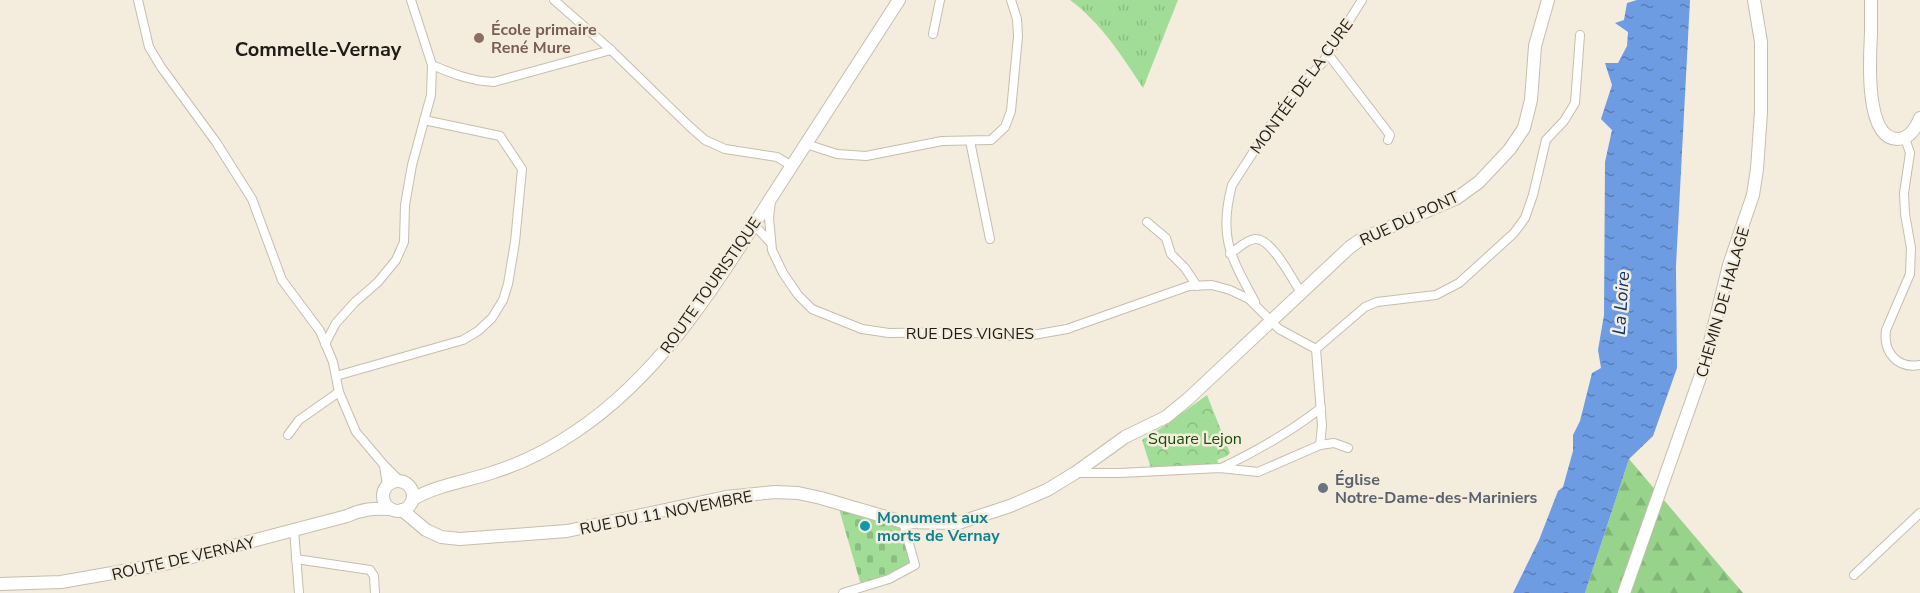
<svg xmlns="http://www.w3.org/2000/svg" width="1920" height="593" viewBox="0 0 1920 593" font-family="'Nunito Sans',sans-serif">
<defs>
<pattern id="grass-tufts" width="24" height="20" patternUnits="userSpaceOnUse" patternTransform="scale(1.5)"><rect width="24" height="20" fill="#a2dd97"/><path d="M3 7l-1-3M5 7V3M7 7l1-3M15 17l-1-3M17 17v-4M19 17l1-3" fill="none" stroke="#8bbd81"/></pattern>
<pattern id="forest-firs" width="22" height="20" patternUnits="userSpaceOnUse" patternTransform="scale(1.5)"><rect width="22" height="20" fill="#97d38b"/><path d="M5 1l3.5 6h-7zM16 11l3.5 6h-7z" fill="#82b577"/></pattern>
<pattern id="cemetery-stones" width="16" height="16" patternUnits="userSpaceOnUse" patternTransform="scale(1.5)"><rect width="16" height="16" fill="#a2dd97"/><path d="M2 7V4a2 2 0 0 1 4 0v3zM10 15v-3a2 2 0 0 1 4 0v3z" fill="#8bbd81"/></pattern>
<pattern id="park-crowns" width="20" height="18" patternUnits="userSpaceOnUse" patternTransform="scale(1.5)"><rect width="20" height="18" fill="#a2dd97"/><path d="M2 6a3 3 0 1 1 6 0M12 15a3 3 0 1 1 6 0" fill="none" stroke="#8bbd81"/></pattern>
<pattern id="water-ripples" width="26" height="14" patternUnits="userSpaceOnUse" patternTransform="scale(1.5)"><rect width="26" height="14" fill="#6d9ce3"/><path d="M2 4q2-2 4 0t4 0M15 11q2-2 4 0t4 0" fill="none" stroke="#597eb7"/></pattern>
</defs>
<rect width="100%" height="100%" fill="#f4eddd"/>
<path fill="url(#grass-tufts)" d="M1070,0H1178L1143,88C1122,56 1102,24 1070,0Z"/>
<polygon fill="url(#forest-firs)" points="1629,459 1743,593 1585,593"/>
<polygon fill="url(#cemetery-stones)" points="839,509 900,528 911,563 889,576 861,585"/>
<polygon fill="url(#park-crowns)" points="1207,395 1230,453 1227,456 1217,460 1219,464 1151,468 1142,440 1167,424"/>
<polygon fill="url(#water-ripples)" points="1637,0 1690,0 1676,266 1677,368 1653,436 1629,459 1585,593 1513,593 1539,540 1558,491 1563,487 1573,451 1573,435 1580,421 1592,373 1601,368 1598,350 1604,315 1605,162 1612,130 1601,119 1612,85 1605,63 1618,63 1627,46 1628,32 1615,23 1624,20 1627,3"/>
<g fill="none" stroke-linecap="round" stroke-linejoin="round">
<g stroke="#c5beaf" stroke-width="10">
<g id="street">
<polyline points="138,0 149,47 161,67 216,142 252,199 282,280 320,331 333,362 339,392 356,432 384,465 400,481"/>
<polyline points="554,0 611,50 688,125 705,140 725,149 777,157 792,166"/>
<polyline points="933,34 940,0"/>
<polyline points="1328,54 1390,135 1388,140"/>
<path d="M432,65C453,74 471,81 494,82L611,50"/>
<path d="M1905,138L1910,153L1904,193L1905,214L1911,248L1910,274L1886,330C1883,352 1897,369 1920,365"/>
<polyline points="970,141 990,239"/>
<polyline points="806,144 837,154 866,156 942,141 991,140 1005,127 1011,111 1018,36 1017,19 1011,0"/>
<polyline points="771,201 769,218 772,250 783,273 798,295 812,309 862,329 889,333 966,332 1005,336 1033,335 1067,329 1189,286 1212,285 1230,290 1249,299 1279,329 1316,349 1322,426 1320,445"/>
<polyline points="1147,222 1166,238 1171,254 1185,268 1197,286"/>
<polyline points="751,230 758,229 770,242"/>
<path d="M1230,254C1237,249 1246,240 1255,239C1271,237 1293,280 1301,293"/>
<path d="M1255,302C1231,257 1218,238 1232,185L1285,103L1323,62L1362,0"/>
<polyline points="325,344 336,323 355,302 378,282 396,260 404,242 405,205 412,165 431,95 432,65 411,0"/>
<polyline points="1316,349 1365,307 1377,302 1436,295 1459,283 1514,233 1525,218 1533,195 1546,140 1564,121 1575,103 1580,35"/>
<polyline points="336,376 463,340 478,331 492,318 503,300 508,284 515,242 522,169 500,136 424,120"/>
<polyline points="288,435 299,420 339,392"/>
<polyline points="384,466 387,485"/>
<path d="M1221,468C1257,451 1290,432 1321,408"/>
<polyline points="1076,473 1120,473 1220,468 1258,472 1320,445 1334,443 1348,448"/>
<polyline points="294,530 299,593"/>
<polyline points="296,559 370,570 374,576 375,593"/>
<polyline points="1854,575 1920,513"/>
<polyline points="843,593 889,579 915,565 903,522"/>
</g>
</g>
<g stroke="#c5beaf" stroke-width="14">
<g id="secondary">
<path d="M1871,0C1871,11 1871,22 1871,33C1870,55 1864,138 1897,139C1909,139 1916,128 1920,118"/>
<circle cx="398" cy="496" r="15"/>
<path d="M413,499C437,485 468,481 494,472C523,463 550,449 575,432C662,374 716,284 771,198C814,132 857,66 899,0"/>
<polyline points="402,510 426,530 441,537 460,539 567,531 726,497 775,492 798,493 821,498 903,522 958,523 1010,506 1047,490 1075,473 1125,437 1166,417 1188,399 1350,247 1360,240 1457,198 1479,182 1510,149 1524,128 1531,100 1535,46 1548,0"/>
<path d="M0,584L61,582L169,563L347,516C362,509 374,508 390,509"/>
<polyline points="1624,593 1704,366 1729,265 1753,195 1757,169 1761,112 1761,42 1754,0"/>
</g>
</g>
<use href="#street" stroke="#fff" stroke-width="8"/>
<use href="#secondary" stroke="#fff" stroke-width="12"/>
</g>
<circle fill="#8d6e63" stroke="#f4eddd" stroke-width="2" cx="479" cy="38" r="6"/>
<circle fill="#6b7280" stroke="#f4eddd" stroke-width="2" cx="1323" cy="488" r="6"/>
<circle fill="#0f9aa8" stroke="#f4eddd" stroke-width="2" cx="865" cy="526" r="6"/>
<g text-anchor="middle" stroke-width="5" stroke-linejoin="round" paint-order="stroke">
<g font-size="16" font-weight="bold" fill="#785e54" stroke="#f4eddd" text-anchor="start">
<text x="491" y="35">École primaire<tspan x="491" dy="18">René Mure</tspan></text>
</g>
<g font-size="16" fill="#1f1c17" stroke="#f4eddd">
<text transform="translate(1301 86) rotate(-54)" y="6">MONTÉE DE LA CURE</text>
<text transform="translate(1409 218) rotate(-25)" y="6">RUE DU PONT</text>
<text transform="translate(710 285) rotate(-55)" y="6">ROUTE TOURISTIQUE</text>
<text transform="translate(1722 302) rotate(-74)" y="6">CHEMIN DE HALAGE</text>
<text x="970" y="339">RUE DES VIGNES</text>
<text transform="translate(666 512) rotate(-11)" y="6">RUE DU 11 NOVEMBRE</text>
<text transform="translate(183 558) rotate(-13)" y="6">ROUTE DE VERNAY</text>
</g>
<g font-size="16" fill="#134d03" stroke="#f4eddd">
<text x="1195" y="444">Square Lejon</text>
</g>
<g font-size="16" font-weight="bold" fill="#5b616d" stroke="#f4eddd" text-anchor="start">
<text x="1335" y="485">Église<tspan x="1335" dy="18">Notre-Dame-des-Mariniers</tspan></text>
</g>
<g font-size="16" font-weight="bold" fill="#0d838f" stroke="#f4eddd" text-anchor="start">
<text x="877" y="523">Monument aux<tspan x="877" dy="18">morts de Vernay</tspan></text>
</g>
<g font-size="18" font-style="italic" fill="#083573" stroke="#f4eddd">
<text transform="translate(1621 303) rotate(-86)" y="6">La Loire</text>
</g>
<g font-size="20" font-weight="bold" fill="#1f1c17" stroke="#f4eddd">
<text x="318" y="56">Commelle-Vernay</text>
</g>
</g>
</svg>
